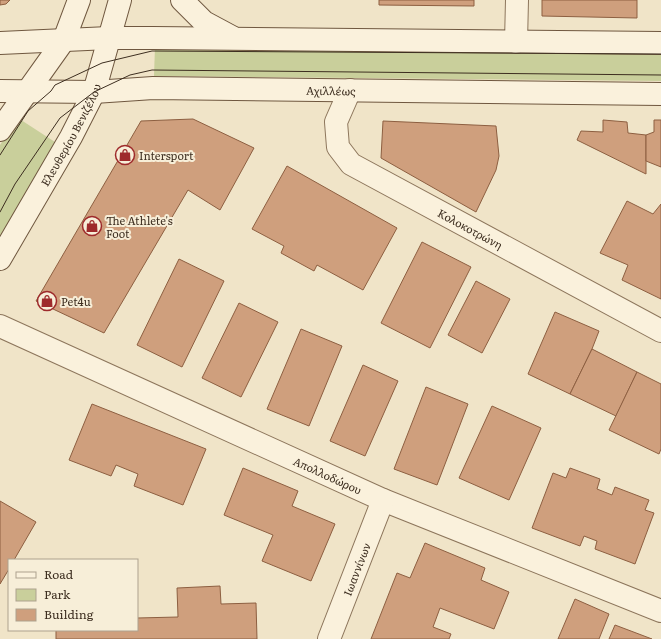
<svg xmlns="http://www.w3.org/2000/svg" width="661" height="639" viewBox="0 0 661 639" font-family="Literata,serif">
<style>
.green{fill:#c9cf9b}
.building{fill:#cf9f7d;stroke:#8d5f41}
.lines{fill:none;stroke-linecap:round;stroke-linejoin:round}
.street-casing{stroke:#8d765c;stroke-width:24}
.secondary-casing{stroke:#6f573f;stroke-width:24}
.street{stroke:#faf1dc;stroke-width:22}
.secondary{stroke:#faf1dc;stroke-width:22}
.tram{stroke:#3d2e20;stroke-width:1}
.labels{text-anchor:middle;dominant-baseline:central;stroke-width:4;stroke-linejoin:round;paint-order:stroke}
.street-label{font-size:11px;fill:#3d2e20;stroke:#f7eed8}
.poi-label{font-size:11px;fill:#3d2e20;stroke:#f7eed8;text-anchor:start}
</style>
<rect width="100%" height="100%" fill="#f0e4c8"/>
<g class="green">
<polygon points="155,46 661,50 661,81 154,76"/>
<polygon points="18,118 58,144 0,241 0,145"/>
</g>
<g class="building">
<polygon points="0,0 10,0 6,4 0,5"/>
<polygon points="379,0 474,0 474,6 379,5"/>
<polygon points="542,0 637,0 637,18 542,16"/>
<polygon points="193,119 254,148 220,210 188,190 104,333 36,301 141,121"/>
<polygon points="603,120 627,122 628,133 646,135 646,174 577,140 581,131 603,132"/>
<polygon points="654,120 661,120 661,167 646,161 646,135 654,132"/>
<polygon points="383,121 496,126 499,156 496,170 476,212 381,158"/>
<polygon points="287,166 397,228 363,290 317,265 314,271 281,253 284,246 252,229"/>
<polygon points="627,201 653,214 661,204 661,299 622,280 628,265 600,253"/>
<polygon points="422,242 471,267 430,348 381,323"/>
<polygon points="179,259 224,281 182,367 137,345"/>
<polygon points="476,281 510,299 482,353 448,335"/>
<polygon points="239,303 278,322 241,397 202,378"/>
<polygon points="555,312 599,331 592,349 570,394 528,374"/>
<polygon points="301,329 342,346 309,426 267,409"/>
<polygon points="592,349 637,372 616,416 570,394"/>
<polygon points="363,365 398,381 365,456 330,441"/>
<polygon points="637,372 661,384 661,449 659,454 609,430"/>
<polygon points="426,387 468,404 437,485 394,469"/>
<polygon points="92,404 206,449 183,505 134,486 138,474 116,465 111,476 69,460"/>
<polygon points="492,406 541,428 509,500 459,478"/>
<polygon points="243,468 298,491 292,506 335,524 311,581 262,561 273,535 224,515"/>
<polygon points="570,468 600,479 597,489 612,495 615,487 649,500 645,510 654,513 635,564 595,549 597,541 584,536 580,546 532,528 553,473 566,478"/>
<polygon points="0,501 36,522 14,560 9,560 9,569 0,584"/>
<polygon points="425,543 485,568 481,580 509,592 494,629 440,608 433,627 451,634 449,639 371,639 397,573 410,578"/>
<polygon points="220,586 221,604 256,603 257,639 56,639 56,630 137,630 137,618 178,617 177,588"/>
<polygon points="575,599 609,614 599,639 558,639"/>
<polygon points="615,625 652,639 609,639"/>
</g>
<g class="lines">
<g class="street-casing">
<g id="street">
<polyline points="516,42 517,0"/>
<path id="s1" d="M350,90L336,122L338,147L351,164L661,331"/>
<path id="s2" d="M0,326L383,500L661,611"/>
<path id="s3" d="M329,639L383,500"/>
</g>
</g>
<g class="secondary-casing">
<g id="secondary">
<polyline points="182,0 204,22 232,37"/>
<polyline points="0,43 109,38 153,38 661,43"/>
<path id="s4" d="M0,91L94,92L153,88L661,94"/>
<polyline points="0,130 64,40 79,0"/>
<path id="s5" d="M0,259L71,137L94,92L120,0"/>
</g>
</g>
<use href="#street" class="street"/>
<use href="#secondary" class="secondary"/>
<g class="tram">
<polyline points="0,155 28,111 51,91 55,85 102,63 152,51 661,54"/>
<polyline points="0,212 15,184 60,118 94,92 130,75 152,70 661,75"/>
</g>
</g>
<defs>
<g id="shop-ring" transform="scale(1)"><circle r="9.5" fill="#f7eed8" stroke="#9e2a2b" stroke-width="1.5"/><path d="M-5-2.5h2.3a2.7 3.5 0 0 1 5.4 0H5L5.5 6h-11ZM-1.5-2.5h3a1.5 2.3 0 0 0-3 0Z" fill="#9e2a2b"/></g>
</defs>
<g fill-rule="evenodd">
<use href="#shop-ring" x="125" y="155"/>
<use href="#shop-ring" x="92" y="226"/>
<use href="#shop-ring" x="47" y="301"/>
</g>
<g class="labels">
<g class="street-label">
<text stroke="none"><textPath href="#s4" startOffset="331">Αχιλλέως</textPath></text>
<text stroke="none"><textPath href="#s5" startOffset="143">Ελευθερίου Βενιζέλου</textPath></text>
<text stroke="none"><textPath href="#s1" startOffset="217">Κολοκοτρώνη</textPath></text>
<text stroke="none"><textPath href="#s2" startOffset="360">Απολλοδώρου</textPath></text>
<text stroke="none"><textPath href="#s3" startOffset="75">Ιωαννίνων</textPath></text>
</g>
<g class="poi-label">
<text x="139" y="155">Intersport</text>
<text x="106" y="220">The Athlete's<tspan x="106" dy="13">Foot</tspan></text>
<text x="61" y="301">Pet4u</text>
</g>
</g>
<rect x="8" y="559" width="130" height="72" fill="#f7eed8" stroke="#ada18e"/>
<rect x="16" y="572" width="20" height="6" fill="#faf1dc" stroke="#ada18e"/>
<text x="44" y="579" font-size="12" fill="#3d2e20">Road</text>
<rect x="16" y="589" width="20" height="12" fill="#c9cf9b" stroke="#ada18e"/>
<text x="44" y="599" font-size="12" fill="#3d2e20">Park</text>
<rect x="16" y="609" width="20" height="12" fill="#cf9f7d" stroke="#ada18e"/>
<text x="44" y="619" font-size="12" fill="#3d2e20">Building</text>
</svg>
